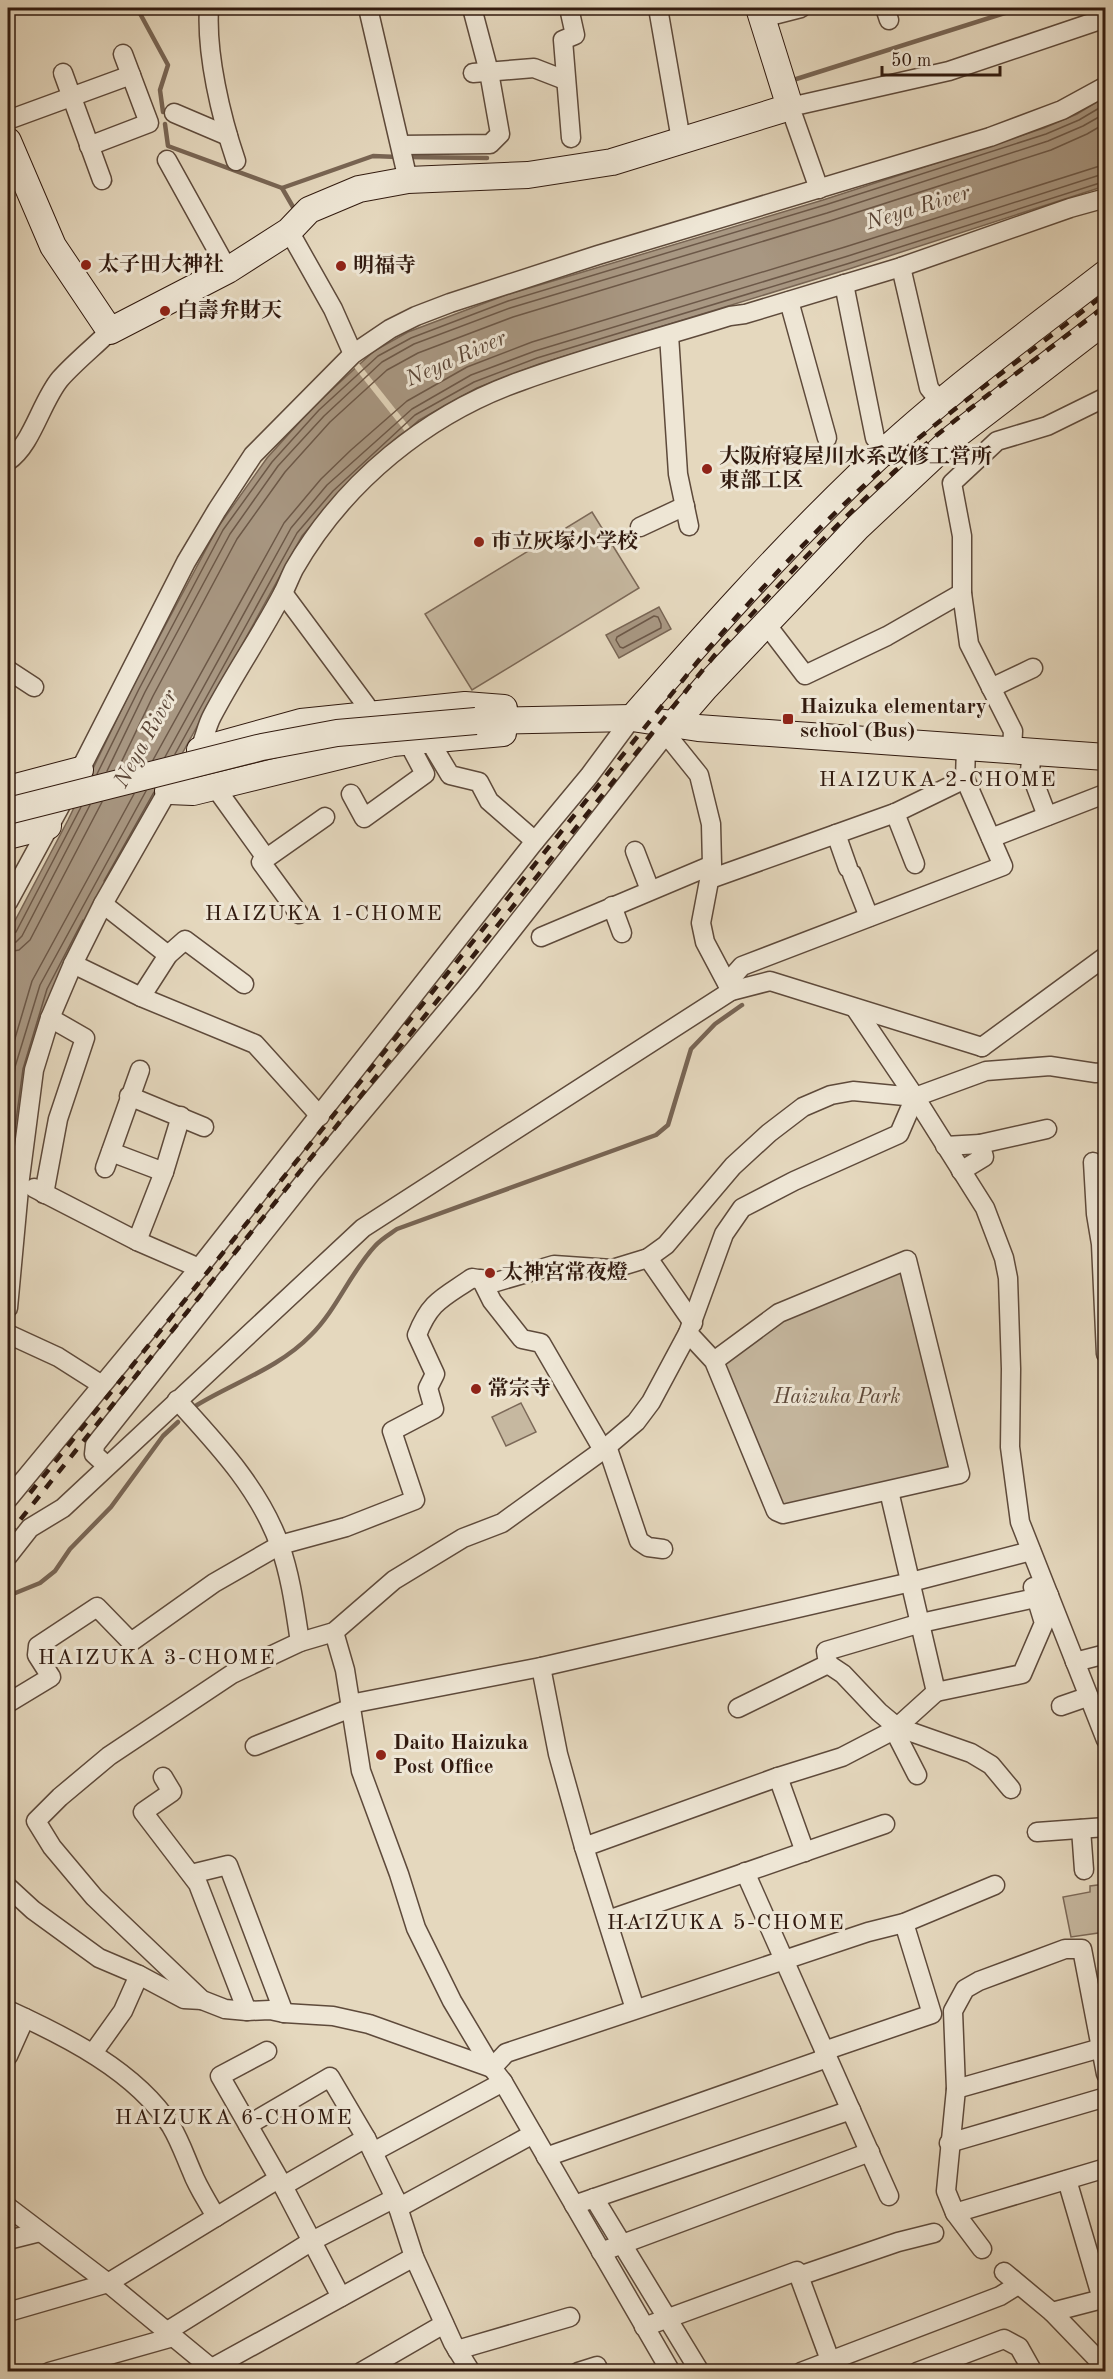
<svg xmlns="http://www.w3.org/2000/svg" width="1113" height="2379" viewBox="0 0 1113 2379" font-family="'Old Standard TT','Noto Serif JP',serif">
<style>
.green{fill:#c6b8a0;stroke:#7c6958;stroke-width:1.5}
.water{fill:#a89782;stroke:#786554;stroke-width:1.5}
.pier{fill:#e5d8be}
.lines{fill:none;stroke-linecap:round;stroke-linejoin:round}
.shore{stroke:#6c5848;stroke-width:1.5}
.stream{stroke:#786554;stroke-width:4.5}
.street-casing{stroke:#5e4a3b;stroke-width:21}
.secondary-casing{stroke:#311a0f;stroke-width:28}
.street{stroke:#eee6d5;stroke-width:18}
.secondary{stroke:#eee6d5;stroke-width:26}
.rail{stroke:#311a0f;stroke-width:4.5;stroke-dasharray:10 10;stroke-linecap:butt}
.secondary-bridge-casing{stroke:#311a0f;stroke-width:28;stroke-linecap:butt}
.secondary-bridge{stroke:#eee6d5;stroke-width:26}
.poi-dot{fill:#8f2418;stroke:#eee6d5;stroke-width:2}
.labels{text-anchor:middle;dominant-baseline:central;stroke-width:6;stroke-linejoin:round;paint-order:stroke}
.poi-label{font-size:21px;font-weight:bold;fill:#311a0f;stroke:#eee6d5;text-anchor:start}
.park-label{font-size:21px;font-style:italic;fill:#5e493a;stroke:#eee6d5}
.water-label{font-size:22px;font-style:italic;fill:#5b4637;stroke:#eee6d5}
.neighbourhood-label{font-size:22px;letter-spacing:1.5px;fill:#311a0f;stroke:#eee6d5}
</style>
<rect width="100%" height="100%" fill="#e5d8be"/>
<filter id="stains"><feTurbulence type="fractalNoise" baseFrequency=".00333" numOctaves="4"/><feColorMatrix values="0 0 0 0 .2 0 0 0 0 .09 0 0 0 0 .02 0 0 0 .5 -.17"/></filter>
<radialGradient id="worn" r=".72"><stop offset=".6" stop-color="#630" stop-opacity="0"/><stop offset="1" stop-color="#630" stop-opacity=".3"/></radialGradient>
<g class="green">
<polygon points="592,512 639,588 472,690 425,614"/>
<polygon points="905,1266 951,1468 779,1507 719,1363 781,1317"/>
<polygon points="521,1403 536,1432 506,1446 492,1417"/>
<polygon points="1105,1884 1105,1932 1071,1937 1063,1897 1090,1892 1090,1886"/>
</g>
<g class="water">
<polygon points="1105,97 1105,186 852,268 539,364 477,388 419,420 337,495 302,536 52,990 8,1225 8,934 68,820 133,686 218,527 267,458 314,406 374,351 408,332 506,295 823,200 1044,128 1077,114"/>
<polygon points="659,607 671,629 619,658 606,635"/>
</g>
<polygon class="pier" points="358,362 412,430 407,434 353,366"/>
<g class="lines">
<g class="shore">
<polygon points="654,616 658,617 661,624 661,628 623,648 620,647 616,640 617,637"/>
<polyline points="175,754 297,533 333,491 415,415 474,382 537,358 850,263 1106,181"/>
<polyline points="165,757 291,528 327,485 412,409 471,375 535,351 848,256 1106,173"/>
<polyline points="153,760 284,523 321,479 351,450 407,401 467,367 532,342 845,247 1106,164"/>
<polyline points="118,769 153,696 237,539 285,472 330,422 387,370 418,353 513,317 830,221 1051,150 1087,134 1106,123"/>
<polyline points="107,771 145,692 230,534 278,466 324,416 382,362 414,344 510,308 827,213 1048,141 1083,126 1106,113"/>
<polyline points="97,774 139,689 223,530 272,462 319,410 378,356 411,338 508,301 825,205 1046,134 1079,120 1106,104"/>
<polyline points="104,881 154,792"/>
<polyline points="8,935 16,932 81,807"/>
<polyline points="8,943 16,942 22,936 90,805"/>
<polyline points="8,952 19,950 30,940 102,802"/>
<polyline points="8,1062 32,981 134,794"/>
<polyline points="8,1125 15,1067 40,985 146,791"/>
<polyline points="8,1180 23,1069 47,989 83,920"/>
</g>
<g class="stream">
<polyline points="137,8 168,65 160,90 163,112"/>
<polyline points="790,81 1021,8"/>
<polyline points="165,124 168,146 282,188 373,156 398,157"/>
<polyline points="406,157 487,158"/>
<polyline points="282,188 293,207"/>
<path d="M197,1405C235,1382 279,1368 311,1335C337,1309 350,1273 375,1246C381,1239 390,1234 397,1229L656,1135L668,1125L691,1049L715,1024L742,1005"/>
<polyline points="8,1596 40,1583 55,1571 70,1549 111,1507 163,1436 178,1422"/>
</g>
<g class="street-casing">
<g id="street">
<path d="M209,8C206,54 221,117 236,161"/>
<polyline points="368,8 408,180"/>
<polyline points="569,8 575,35 563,40 571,138"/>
<polyline points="658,8 681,140"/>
<polyline points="885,8 889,20"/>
<polyline points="762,18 801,8"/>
<polyline points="63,73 102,180"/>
<polyline points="473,73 534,68 565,80"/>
<polyline points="174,113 228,136"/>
<polyline points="8,120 131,75"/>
<polyline points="401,145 490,144 500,134 489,72 472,8"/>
<polyline points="89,146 149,123 123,54"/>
<polyline points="167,160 228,270"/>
<polyline points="819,189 790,107 949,71 1106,18"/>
<polyline points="289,231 333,309 353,354"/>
<polyline points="901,267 929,388 941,403"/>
<polyline points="844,284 875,438 886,451"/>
<polyline points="789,301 827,438"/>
<polyline points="669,335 678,474 689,526"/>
<path d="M8,461C32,445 41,402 60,379C75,362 94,347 110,331"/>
<polyline points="640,527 685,506"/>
<polyline points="283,593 366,705 370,715"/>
<polyline points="766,624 805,675 887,636 962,593"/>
<polyline points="8,670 34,687"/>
<polyline points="991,688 1033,668"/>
<polyline points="666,734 699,775 711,824 712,865 701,923 705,942 731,991"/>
<polyline points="429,740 450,775 479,782 489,801 535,841"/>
<polyline points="1012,750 1013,731 969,644 962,593 962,536 952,483 997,441 1047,426 1106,397"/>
<polyline points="1032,751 1030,771 1047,816"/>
<path d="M195,757C204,745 205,729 212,716C234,674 261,635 283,593C287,585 290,577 294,569C344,482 427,414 521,381C589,356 660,338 730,316L745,314L901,267L1070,208L1106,198"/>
<polyline points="215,787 266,858"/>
<polyline points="351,794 364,818 425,774 408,742"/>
<polyline points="895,813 915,864"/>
<polyline points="836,834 848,868"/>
<polyline points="991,838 1102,795"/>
<polyline points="635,851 650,890"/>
<polyline points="852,874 869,917"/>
<polyline points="710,879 895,813 965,779"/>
<polyline points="8,902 80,770 186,562 217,510 253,455 353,354 390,329 416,316 450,303 598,255 990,137 1062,110 1106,86"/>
<polyline points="103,904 168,955"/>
<polyline points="612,906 622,933"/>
<polyline points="299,914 261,862 325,817"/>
<polyline points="541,937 712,865"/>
<polyline points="73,964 141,997 255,1044 320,1116"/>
<polyline points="727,983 742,966 1003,866 965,779 966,748"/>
<polyline points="141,997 168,955 185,940 244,984"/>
<polyline points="855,1008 915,1097 985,1208 1004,1258 1008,1278 1011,1369 1010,1447 1020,1522 1106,1740"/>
<polyline points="982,1047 1106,956"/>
<polyline points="129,1096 204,1127"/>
<polyline points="980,1144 1047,1129"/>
<polyline points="945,1146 980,1144 984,1157 961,1171"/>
<polyline points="111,1152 164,1172"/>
<polyline points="1093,1162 1096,1214 1101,1244 1106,1354"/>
<polyline points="105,1168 140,1070"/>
<polyline points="34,1188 137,1241 199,1268"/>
<polyline points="44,1194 58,1119 85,1038 50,1018"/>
<polyline points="137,1241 164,1172 181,1116"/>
<polyline points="648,1258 693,1323"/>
<polyline points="481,1279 492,1301 522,1339 541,1343 603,1450"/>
<polyline points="8,1308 20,1178 34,1070 50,1018 73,964 103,904 163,799 176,781"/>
<polyline points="688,1333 714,1361 776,1511 783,1514 960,1474 907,1260 779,1313 714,1361"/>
<polyline points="8,1334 58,1357 102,1385"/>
<path d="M177,1400C217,1444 260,1489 280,1546C291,1577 295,1610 300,1642"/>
<polyline points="607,1446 639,1541 648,1547 663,1549"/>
<polyline points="107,1466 94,1454 95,1445 312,1172 471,982 673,725"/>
<polyline points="8,1499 199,1268 535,841 589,776 632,718"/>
<polyline points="8,1556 30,1528 63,1508 363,1228 731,991 770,981 982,1047"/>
<polyline points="334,1632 345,1670 361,1771 399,1874 416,1928 452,2001 492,2068 503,2082 671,2372"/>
<polyline points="1075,1662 1106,1654"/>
<polyline points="828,1664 843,1674 879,1712 897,1727 971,1753 991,1765 1011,1789"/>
<polyline points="541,1667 558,1754 584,1847 635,2009"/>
<polyline points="936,1692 1022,1674 1044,1623 1033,1587"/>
<path d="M8,1703L51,1677L37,1655L38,1646L97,1607L131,1642L214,1583L280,1545L346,1527L415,1500L392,1431L434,1409L428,1388L435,1374L417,1335C430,1301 443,1298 472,1278L496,1282L554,1265L612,1269L648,1258L666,1245L733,1166L769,1133L803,1107L831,1095L853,1091L915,1097L986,1071L1050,1066L1096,1073L1106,1072"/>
<polyline points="350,1704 541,1667 911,1582 1031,1551"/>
<polyline points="1061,1706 1087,1697"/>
<polyline points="738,1708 828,1664 826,1651 921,1623 1049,1595"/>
<polyline points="894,1730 917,1775"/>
<polyline points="255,1746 351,1708"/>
<polyline points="163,1777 172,1792 143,1812 198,1884 247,2011"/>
<polyline points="778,1777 805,1852"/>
<polyline points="1081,1829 1084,1870"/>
<polyline points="1037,1832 1106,1827"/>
<polyline points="584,1847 778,1777 842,1757 894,1730 936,1692 889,1491"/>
<polyline points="745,1872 889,2196"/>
<polyline points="191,1874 228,1865 284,2013"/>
<polyline points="8,1887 33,1910 99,1958 139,1975 184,1999 202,2000"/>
<polyline points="608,1920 885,1824"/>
<path d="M8,2010C65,2036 136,2071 171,2126C180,2141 185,2156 192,2172C198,2188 208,2202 216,2217"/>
<polyline points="267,2051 220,2076 283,2186 341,2297"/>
<polyline points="824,2051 932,2014 904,1923"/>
<polyline points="93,2053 123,2011 139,1975"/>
<polyline points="8,2056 25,2018"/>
<polyline points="492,2068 369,2024 333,2016 284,2013 270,2010 247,2011 225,2009 202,2000 94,1897 52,1847 36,1821 60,1797 109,1756 232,1674 300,1642 334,1632 394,1580 463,1538 502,1523 603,1450 636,1422 651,1402 688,1333 724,1234 742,1208 794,1181 899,1134 915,1097"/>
<polyline points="492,2068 506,2053 868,1932 904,1923 995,1885"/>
<polyline points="956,2089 1101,2048"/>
<polyline points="248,2125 330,2077 366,2138"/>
<polyline points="949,2143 1106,2097"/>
<polyline points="373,2152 503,2082"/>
<polyline points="546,2157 827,2058"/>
<polyline points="1067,2180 1102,2299"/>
<polyline points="283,2186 366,2138 395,2198 414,2257 453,2343 471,2372"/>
<polyline points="594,2198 700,2372"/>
<polyline points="574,2205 851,2110"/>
<polyline points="8,2207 108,2283 216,2372"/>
<polyline points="398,2208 533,2134"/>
<polyline points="955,2213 1106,2168"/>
<polyline points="8,2240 40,2232"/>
<polyline points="982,2249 955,2213 946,2191 956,2089 953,2011 965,1989 979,1981 1065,1949 1082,1949 1106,2074"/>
<polyline points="601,2252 870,2152"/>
<polyline points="1004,2272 1052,2312 1106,2298"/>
<polyline points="799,2276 830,2360"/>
<polyline points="8,2312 108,2283 278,2179"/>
<polyline points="1052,2312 1103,2365 1106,2364"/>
<polyline points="644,2327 797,2271 799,2276 898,2242 934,2233"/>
<polyline points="166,2332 312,2241 395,2198"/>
<polyline points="457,2350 570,2317"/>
<polyline points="212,2368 414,2257"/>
<polyline points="49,2372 173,2337"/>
<polyline points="361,2372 444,2324"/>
<polyline points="578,2372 597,2366"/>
<polyline points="801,2372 1000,2296 1018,2285"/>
<polyline points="917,2372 1004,2339 1019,2347 1033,2372"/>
</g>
</g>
<g class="secondary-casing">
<g id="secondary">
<polyline points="8,141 53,246 110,331 228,270 289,231 309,210 359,189 408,180 528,175 612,162 790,107 759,8"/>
<path d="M632,718C705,635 779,552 859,475C935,401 1022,338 1106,273"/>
<polyline points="476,721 632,718 698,728 1106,757"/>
<polyline points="673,725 705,688 857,528 954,437 1106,320"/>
<polyline points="200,750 301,722 465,705 504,708"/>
<polyline points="8,789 80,770"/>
<polyline points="168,791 193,792 393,743 503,733"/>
<polyline points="8,836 48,826"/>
</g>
</g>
<use href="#street" class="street"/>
<use href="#secondary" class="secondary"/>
<g class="rail">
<path d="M30,1493L707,650C768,581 831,512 901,453C967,397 1038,347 1106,293"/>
<path d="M8,1535L714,656C775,588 837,522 905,462C969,406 1039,358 1106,305"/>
</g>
<g class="secondary-bridge-casing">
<polyline id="secondary-bridge" points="8,811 262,747 337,733 476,721"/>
</g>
<use href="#secondary-bridge" class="secondary-bridge"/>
</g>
<g class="poi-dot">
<circle cx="86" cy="265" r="6"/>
<circle cx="341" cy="266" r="6"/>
<circle cx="165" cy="311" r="6"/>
<circle cx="707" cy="469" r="6"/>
<circle cx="479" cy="542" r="6"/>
<rect x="782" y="713" width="12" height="12" rx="3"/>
<circle cx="490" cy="1273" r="6"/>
<circle cx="476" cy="1389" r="6"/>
<circle cx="381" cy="1755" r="6"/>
</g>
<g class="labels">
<g class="poi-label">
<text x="98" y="265">太子田大神社</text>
<text x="353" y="266">明福寺</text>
<text x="177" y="311">白壽弁財天</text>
<text x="719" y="457">大阪府寝屋川水系改修工営所<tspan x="719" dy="24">東部工区</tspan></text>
<text x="491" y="542">市立灰塚小学校</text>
<text x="800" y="707">Haizuka elementary<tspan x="800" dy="24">school (Bus)</tspan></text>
<text x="502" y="1273">太神宮常夜燈</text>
<text x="488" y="1389">常宗寺</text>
<text x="393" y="1743">Daito Haizuka<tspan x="393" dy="24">Post Office</tspan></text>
</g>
<g class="park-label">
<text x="837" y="1397">Haizuka Park</text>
</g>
<g class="water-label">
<text transform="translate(918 208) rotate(-17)">Neya River</text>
<text transform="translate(456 359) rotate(-24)">Neya River</text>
<text transform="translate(146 739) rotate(-61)">Neya River</text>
</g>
<g class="neighbourhood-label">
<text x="938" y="780">HAIZUKA 2-CHOME</text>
<text x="324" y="914">HAIZUKA 1-CHOME</text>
<text x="157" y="1658">HAIZUKA 3-CHOME</text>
<text x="726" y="1923">HAIZUKA 5-CHOME</text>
<text x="234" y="2118">HAIZUKA 6-CHOME</text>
</g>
</g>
<rect width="1113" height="2379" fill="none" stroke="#e5d8be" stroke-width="30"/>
<rect x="9" y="9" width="1095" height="2361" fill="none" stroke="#311a0f" stroke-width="3"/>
<rect x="15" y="15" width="1083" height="2349" fill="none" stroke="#311a0f" stroke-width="1.5"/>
<path d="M882 66v9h118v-9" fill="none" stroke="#311a0f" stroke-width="3"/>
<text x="891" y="66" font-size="18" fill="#311a0f" stroke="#eee6d5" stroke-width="4.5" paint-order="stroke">50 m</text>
<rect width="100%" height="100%" filter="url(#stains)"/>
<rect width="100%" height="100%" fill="url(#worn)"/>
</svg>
